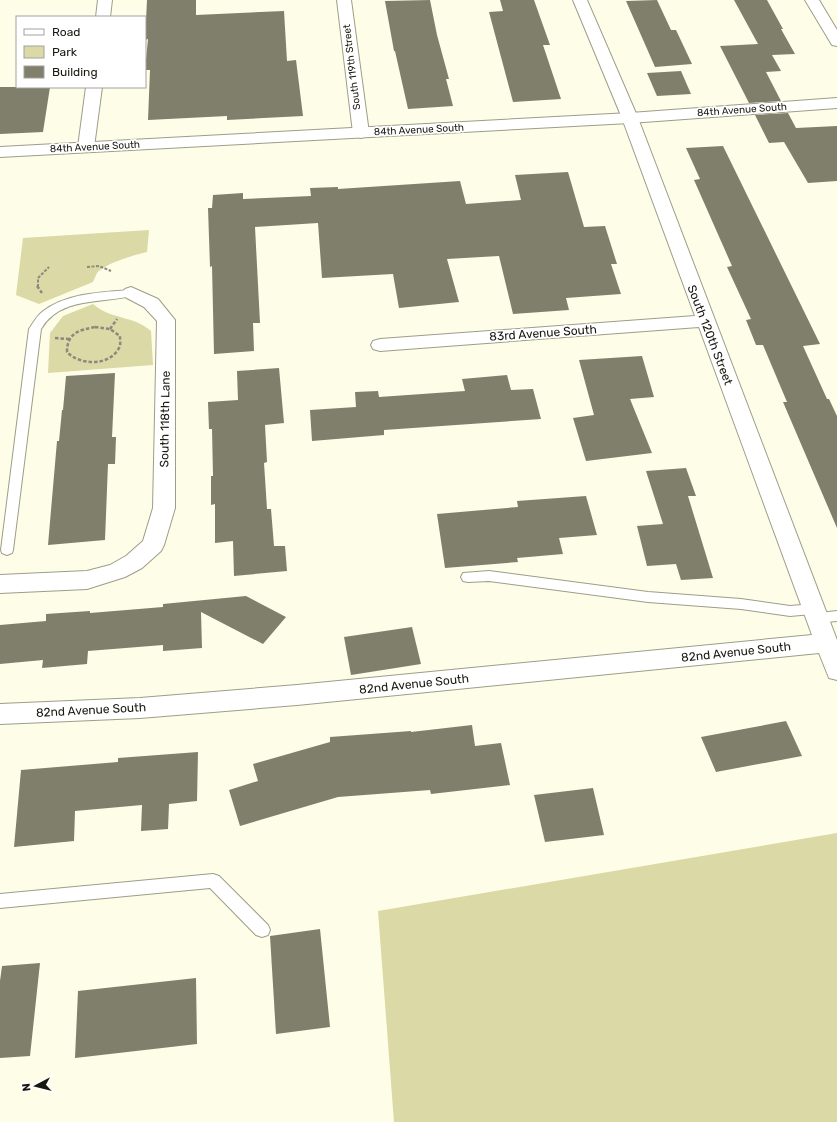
<svg xmlns="http://www.w3.org/2000/svg" width="837" height="1122" viewBox="0 0 837 1122" font-family="Rubik,sans-serif">
<style>
.green{fill:#dbd9a6}
.building{fill:#807f6c}
.lines{fill:none;stroke-linecap:round;stroke-linejoin:round}
.service-casing{stroke:#9e9d89;stroke-width:2}
.minor-casing{stroke:#9e9d89;stroke-width:2}
.tertiary-casing{stroke:#9e9d89;stroke-width:2}
.path-far1{stroke:#8b8a7c;stroke-width:2;stroke-dasharray:3 1.5;stroke-linecap:butt}
.path{stroke:#8b8a7c;stroke-width:2.5;stroke-dasharray:3.5 2;stroke-linecap:butt}
.service{fill:#fff;fill-rule:evenodd}
.minor{fill:#fff;fill-rule:evenodd}
.tertiary{fill:#fff;fill-rule:evenodd}
.labels{text-anchor:middle;dominant-baseline:central;stroke-width:3.5;stroke-linejoin:round;paint-order:stroke}
.far-street-label{font-size:10px;fill:#181710;stroke:#fff}
.street-label{font-size:12px;fill:#181710;stroke:#fff}
</style>
<rect width="100%" height="100%" fill="#fefde7"/>
<g class="green">
<path d="M149,230L147,252C134,255 106,263 97,273C96,275 94,280 93,282L39,304L16,295L23,238Z"/>
<path d="M93,304C109,319 135,316 151,331L153,365L48,373L50,333L63,316Z"/>
<polygon points="837,833 837,1122 394,1122 378,911"/>
</g>
<g class="building">
<polygon points="147,0 196,0 196,15 284,11 287,61 296,60 303,116 227,120 227,116 148,120 150,70 145,70 148,39 145,40"/>
<polygon points="430,0 437,35 449,79 446,79 453,106 408,109 395,51 394,51 385,1"/>
<polygon points="500,0 534,0 550,45 543,45 561,99 513,102 489,12 503,11"/>
<polygon points="657,0 671,30 676,30 692,64 655,67 626,1"/>
<polygon points="734,0 767,0 783,29 781,29 795,54 772,55 781,71 766,72 781,101 749,103 720,46 758,44"/>
<polygon points="681,71 691,94 657,96 647,73"/>
<polygon points="0,87 50,87 43,132 0,134"/>
<polygon points="788,113 796,128 837,126 837,181 808,183 784,142 769,143 755,115"/>
<polygon points="723,146 820,344 803,346 827,399 829,399 837,416 837,528 783,402 787,402 763,345 756,345 746,320 751,319 727,267 732,266 694,180 700,179 686,148"/>
<polygon points="568,172 584,227 605,226 617,264 611,264 621,294 566,298 569,310 513,314 499,256 447,259 459,302 399,308 393,274 322,278 318,223 255,227 260,323 253,323 254,351 214,354 212,266 210,267 208,208 212,208 213,195 243,193 243,199 311,196 310,188 338,187 338,189 460,181 466,204 521,200 515,175"/>
<polygon points="642,356 654,397 630,399 652,453 586,461 573,418 594,415 579,360"/>
<polygon points="279,368 284,423 265,425 267,462 264,463 267,509 271,509 274,546 285,546 287,571 234,576 233,541 215,543 215,504 211,505 211,476 213,476 212,429 209,429 208,402 238,400 237,371"/>
<polygon points="115,373 112,437 116,437 115,464 108,464 105,540 48,545 57,441 59,441 62,410 63,410 66,376"/>
<polygon points="507,375 511,390 533,389 541,419 384,430 384,435 312,441 310,410 356,407 355,392 378,391 379,397 465,391 462,379"/>
<polygon points="686,468 696,496 688,496 713,578 681,580 676,564 647,566 637,526 663,524 646,471"/>
<polygon points="586,496 597,535 559,538 563,554 517,558 518,562 445,568 437,514 518,507 517,501"/>
<polygon points="246,596 286,617 263,644 201,612 202,648 163,651 163,645 88,651 87,664 42,668 43,660 0,664 0,625 46,621 46,614 90,611 90,613 163,607 163,604"/>
<polygon points="412,627 421,664 351,675 344,637"/>
<polygon points="786,721 802,756 716,772 701,737"/>
<polygon points="472,725 475,746 501,743 510,785 431,794 430,790 338,797 240,826 229,790 258,781 253,764 330,742 330,737 411,731 411,732"/>
<polygon points="198,752 197,801 169,804 168,829 141,831 142,805 75,811 74,841 14,847 21,770 118,762 118,758"/>
<polygon points="593,788 604,835 545,842 534,795"/>
<polygon points="320,929 330,1027 276,1034 270,936"/>
<polygon points="40,963 30,1056 0,1058 0,981 2,966"/>
<polygon points="196,978 197,1044 75,1058 78,991"/>
</g>
<g class="lines">
<g class="service-casing">
<g id="service">
<path d="M131,290L136,293L135,295C103,304 60,296 41,329L13,550L12,553L7,555L2,553L1,550L29,329C33,323 37,316 42,312C66,293 102,292 131,290Z"/>
<polygon points="489,571 648,592 741,599 790,606 814,604 819,605 821,609 819,613 837,611 837,621 817,623 812,622 810,618 812,614 790,616 741,609 648,602 489,581 468,582 463,581 461,577 463,573"/>
<polygon points="213,874 219,876 268,925 270,930 268,935 262,937 256,935 210,888 0,908 0,894"/>
</g>
</g>
<g class="minor-casing">
<g id="minor">
<polygon points="98,0 112,0 110,17 96,17"/>
<polygon points="337,0 351,0 369,133 367,136 361,138 355,136 353,133"/>
<polygon points="573,0 587,0 638,118 837,640 837,680 829,678 819,653 297,705 140,718 0,724 0,704 140,698 297,685 812,635 699,327 380,351 373,349 371,345 373,341 380,339 695,316 622,118"/>
<polygon points="805,0 819,0 837,30 837,46 832,45"/>
<polygon points="86,87 102,87 94,147 92,150 86,152 80,150 78,147"/>
<polygon points="131,287 158,299 175,320 175,508 164,545 161,551 142,568 125,577 87,589 0,593 0,575 87,571 110,565 126,556 143,541 153,508 157,321 144,307 125,297 122,293 125,289"/>
</g>
</g>
<g class="tertiary-casing">
<polygon id="tertiary" points="837,98 837,108 630,123 0,157 0,147 630,113"/>
</g>
<g class="path-far1">
<polyline points="87,267 99,266 111,271"/>
<polyline points="38,287 38,278 49,267"/>
</g>
<g class="path">
<polyline points="37,286 42,293"/>
<path d="M95,327L110,329L120,336C120,340 121,345 119,348C109,367 79,365 67,352C67,333 79,330 95,327Z"/>
<polyline points="110,329 117,319"/>
<polyline points="55,338 69,339"/>
</g>
<use href="#service" class="service"/>
<use href="#minor" class="minor"/>
<use href="#tertiary" class="tertiary"/>
</g>
<g class="labels">
<g class="far-street-label">
<text transform="translate(352 67) rotate(-97)">South 119th Street</text>
<text transform="translate(742 110) rotate(-4)">84th Avenue South</text>
<text transform="translate(419 130) rotate(-3)">84th Avenue South</text>
<text transform="translate(95 147) rotate(-3)">84th Avenue South</text>
</g>
<g class="street-label">
<text transform="translate(543 333) rotate(-4)">83rd Avenue South</text>
<text transform="translate(710 335) rotate(69)">South 120th Street</text>
<text transform="translate(165 419) rotate(-89)">South 118th Lane</text>
<text transform="translate(736 652) rotate(-6)">82nd Avenue South</text>
<text transform="translate(414 684) rotate(-6)">82nd Avenue South</text>
<text transform="translate(91 710) rotate(-3)">82nd Avenue South</text>
</g>
</g>
<rect x="16" y="16" width="130" height="72" fill="#ffffff" stroke="#a3a29f"/>
<rect x="24" y="29" width="20" height="6" fill="#ffffff" stroke="#a3a29f"/>
<text x="52" y="36" font-size="12" fill="#181710">Road</text>
<rect x="24" y="46" width="20" height="12" fill="#dbd9a6" stroke="#a3a29f"/>
<text x="52" y="56" font-size="12" fill="#181710">Park</text>
<rect x="24" y="66" width="20" height="12" fill="#807f6c" stroke="#a3a29f"/>
<text x="52" y="76" font-size="12" fill="#181710">Building</text>
<g transform="translate(36 1086) rotate(263)" stroke="#ffffff" stroke-width="3" paint-order="stroke">
<path d="M0-3L7 15L0 10L-7 15Z" fill="#181710"/>
<text y="-6" font-size="11" font-weight="bold" text-anchor="middle" fill="#181710">N</text>
</g>
</svg>
